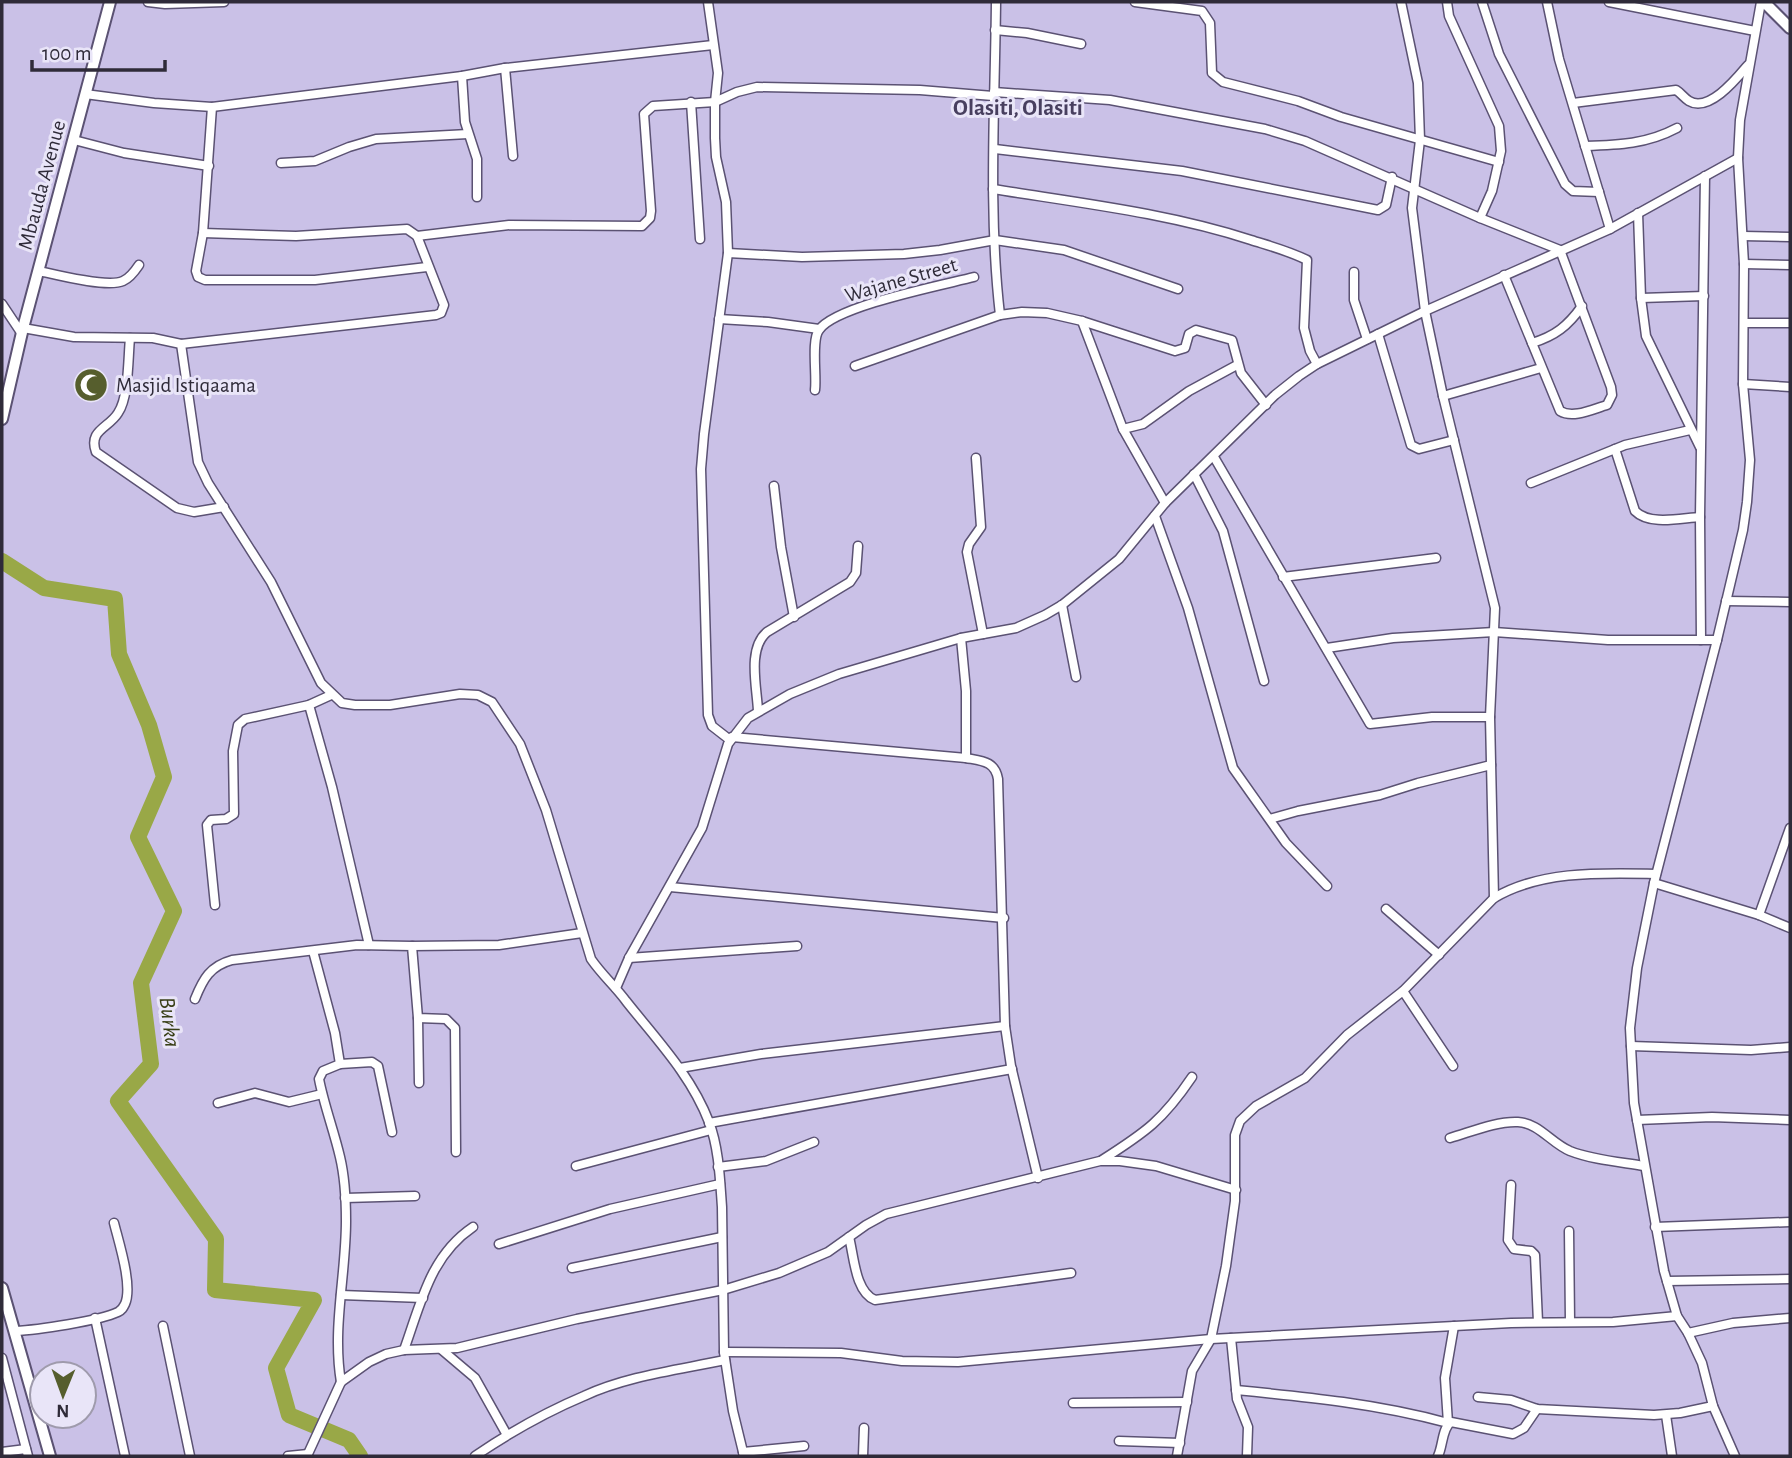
<svg xmlns="http://www.w3.org/2000/svg" width="1792" height="1458" viewBox="0 0 1792 1458" font-family="'Alegreya Sans',sans-serif">
<style>
.lines{fill:none;stroke-linecap:round;stroke-linejoin:round}
.river{stroke:#99a847;stroke-width:16}
.street-casing{stroke:#5b5273;stroke-width:11}
.secondary-casing{stroke:#5b5273;stroke-width:14}
.street{stroke:#fff;stroke-width:8}
.secondary{stroke:#fff;stroke-width:10}
.labels{text-anchor:middle;dominant-baseline:central;stroke-width:6;stroke-linejoin:round;paint-order:stroke}
.street-label{font-size:21px;fill:#2f2b39;stroke:#e9e5f8}
.poi-label{font-size:21px;fill:#2f2b39;stroke:#e9e5f8;text-anchor:start}
.neighbourhood-label{font-size:23px;font-weight:bold;fill:#483f5f;stroke:#e9e5f8}
.water-label{font-size:23px;font-style:italic;fill:#393f17;stroke:#e9e5f8}
</style>
<rect width="100%" height="100%" fill="#cac1e7"/>
<g class="lines">
<polyline class="river" points="2,561 44,588 115,599 119,654 149,725 164,777 138,837 174,911 141,983 151,1064 118,1101 216,1239 215,1290 314,1300 276,1368 289,1415 349,1440 360,1456"/>
<g class="street-casing">
<g id="street">
<polyline points="148,2 165,4 224,2"/>
<polyline points="708,2 718,73 715,102 715,138 716,157 726,202 728,253 704,434 701,469 708,715 712,726 730,740"/>
<path d="M996,2C995,106 988,211 1000,315"/>
<polyline points="1135,2 1202,11 1210,23 1212,73 1223,82 1298,101 1341,117 1499,162"/>
<polyline points="1401,2 1418,83 1420,140 1412,208 1425,311 1443,396 1495,608 1490,717 1494,898"/>
<polyline points="1447,2 1449,16 1499,126 1501,151 1492,191 1480,218"/>
<polyline points="1482,2 1499,54 1565,184 1573,191 1599,192"/>
<polyline points="1547,2 1559,59 1610,229"/>
<polyline points="1609,2 1755,31"/>
<polyline points="995,30 1027,33 1081,44"/>
<polyline points="505,68 513,156"/>
<polyline points="462,76 465,122 477,159 477,197"/>
<path d="M994,92L1110,100L1265,129L1305,141L1480,218L1560,250L1611,387L1612,395L1607,405C1593,409 1573,419 1560,411L1504,275"/>
<polyline points="85,94 154,103 212,107 462,76 505,68 713,45"/>
<polyline points="691,102 700,239"/>
<path d="M1573,103L1676,90C1681,93 1684,98 1689,101C1709,113 1737,78 1748,65"/>
<polyline points="212,107 203,233 196,271 198,277 205,280 315,280 427,267"/>
<polyline points="74,140 124,153 209,166"/>
<path d="M1585,146C1619,145 1647,144 1677,128"/>
<polyline points="995,149 1182,171 1378,210 1386,205 1392,177"/>
<polyline points="281,163 315,161 349,147 376,139 468,134"/>
<path d="M993,189C1080,203 1168,213 1251,240C1270,246 1289,251 1307,260L1304,328L1310,351L1317,364"/>
<polyline points="1638,213 1641,298 1646,336 1700,447"/>
<polyline points="417,236 509,225 642,226 650,218 651,211 644,114 653,106 715,102 737,92 757,87 920,90 993,96"/>
<polyline points="1743,236 1790,237"/>
<polyline points="728,253 802,257 904,254 940,250 995,240 1064,250 1178,289"/>
<polyline points="1744,264 1790,265"/>
<path d="M39,271C57,275 107,288 123,281C130,278 135,271 139,265"/>
<polyline points="1354,272 1354,300 1367,339"/>
<polyline points="1641,298 1704,296"/>
<polyline points="2,304 22,334"/>
<polyline points="719,319 768,322 819,329"/>
<polyline points="1082,321 1123,429 1165,503"/>
<polyline points="1745,323 1790,323"/>
<path d="M23,328L74,337L153,338L181,344L198,462L208,483L271,582L321,683L342,703L355,705H390L460,694L478,695L492,702L520,744L546,810L591,959C602,975 615,986 626,1001C656,1039 691,1075 709,1122C719,1148 720,1180 722,1207L724,1352L733,1411L744,1456"/>
<polyline points="1378,334 1411,445 1419,449 1454,440"/>
<path d="M130,338C128,358 129,397 118,413C109,428 88,430 96,452L177,508L194,512L224,507"/>
<path d="M1532,343C1555,336 1568,326 1582,306"/>
<polyline points="181,344 436,315 441,313 444,305 417,236 407,229 296,236 203,233"/>
<polyline points="855,366 1000,315 1022,312 1047,313 1082,321 1175,351 1185,348 1189,334 1196,330 1232,340 1241,373 1266,405"/>
<polyline points="1743,384 1790,387"/>
<path d="M815,390C817,376 811,340 819,330C835,306 943,285 974,277"/>
<polyline points="1443,396 1541,368"/>
<polyline points="1123,429 1143,424 1189,391 1237,365"/>
<path d="M1615,449L1635,511C1650,526 1681,518 1700,517"/>
<polyline points="1214,457 1370,724 1432,717 1490,717"/>
<polyline points="976,458 981,527 969,544 967,552 983,634"/>
<polyline points="1194,474 1223,531 1264,681"/>
<polyline points="1531,483 1625,445 1690,430"/>
<polyline points="774,486 781,547 794,617"/>
<polyline points="1155,516 1188,608 1233,768 1286,843 1327,886"/>
<polyline points="1283,577 1436,558"/>
<polyline points="1726,601 1790,602"/>
<polyline points="1062,605 1076,677"/>
<polyline points="961,638 966,691 966,758"/>
<polyline points="1701,640 1700,517 1705,176"/>
<polyline points="1327,648 1393,638 1494,632 1608,640 1717,640"/>
<polyline points="309,705 332,787 369,945"/>
<path d="M758,711C757,687 747,649 767,632L850,582L856,573L858,546"/>
<path d="M732,737L966,758C982,761 995,761 998,779L1005,1026L1011,1066L1038,1178"/>
<polyline points="1270,819 1298,811 1380,795 1418,783 1491,765"/>
<polyline points="1654,883 1759,915 1790,928"/>
<polyline points="670,887 1004,918"/>
<polyline points="215,905 207,825 211,820 226,819 234,814 233,751 238,725 245,719 309,705 331,695"/>
<polyline points="1386,909 1439,955"/>
<polyline points="1759,915 1790,828"/>
<polyline points="412,946 499,945 582,933"/>
<path d="M313,951L335,1033L340,1064L323,1071L319,1079C324,1105 334,1131 340,1157C345,1178 346,1200 346,1221C346,1275 332,1328 341,1382"/>
<polyline points="629,958 797,946"/>
<polyline points="616,988 629,958 702,828 728,744 748,718 790,694 839,674 961,638 1016,628 1045,615 1062,605 1119,559 1165,503 1275,395 1299,376 1317,364 1425,311 1610,229 1738,158"/>
<polyline points="1403,991 1453,1066"/>
<path d="M195,999C203,979 210,966 232,960L357,945L412,946L418,1018L446,1019L455,1028L456,1152"/>
<polyline points="418,1018 419,1083"/>
<polyline points="1631,1046 1751,1050 1790,1047"/>
<polyline points="340,1064 372,1062 378,1066 392,1132"/>
<polyline points="680,1068 761,1054 1005,1026"/>
<polyline points="218,1103 255,1093 289,1102 322,1094"/>
<polyline points="1637,1120 1712,1117 1790,1120"/>
<polyline points="709,1123 1012,1069"/>
<path d="M1450,1138C1471,1132 1496,1121 1518,1122C1539,1123 1551,1143 1570,1151C1593,1160 1620,1162 1644,1166"/>
<path d="M1102,1160C1146,1132 1163,1120 1192,1077"/>
<polyline points="576,1166 711,1130"/>
<polyline points="718,1167 766,1161 814,1142"/>
<polyline points="1511,1185 1508,1240 1514,1249 1531,1251 1535,1255 1538,1322"/>
<polyline points="345,1198 415,1196"/>
<polyline points="1655,1227 1790,1222"/>
<polyline points="1569,1231 1570,1321"/>
<path d="M849,1237C854,1256 855,1292 875,1300L1071,1273"/>
<polyline points="499,1244 610,1209 720,1184"/>
<polyline points="572,1268 722,1237"/>
<polyline points="1667,1281 1790,1279"/>
<polyline points="341,1295 423,1298"/>
<polyline points="95,1318 125,1456"/>
<polyline points="163,1326 190,1456"/>
<path d="M15,1331C37,1330 99,1321 118,1312C122,1310 123,1308 125,1304C133,1286 119,1243 114,1223"/>
<polyline points="1688,1333 1733,1323 1790,1318"/>
<polyline points="1231,1338 1237,1399 1248,1427 1247,1456"/>
<path d="M404,1350C421,1303 430,1256 473,1227"/>
<polyline points="442,1350 475,1378 507,1435"/>
<polyline points="724,1352 841,1353 902,1361 958,1362 1211,1339 1511,1323 1613,1322 1677,1316"/>
<polyline points="2,1358 28,1456"/>
<path d="M1236,1390C1308,1397 1379,1404 1448,1423L1445,1378L1454,1326"/>
<polyline points="1478,1397 1511,1400 1537,1409 1654,1415 1680,1413 1713,1406"/>
<polyline points="1073,1403 1187,1402"/>
<polyline points="1666,1415 1672,1456"/>
<polyline points="1119,1441 1180,1443"/>
<polyline points="2,1452 26,1449"/>
<polyline points="743,1452 804,1446"/>
<polyline points="288,1456 308,1454"/>
<polyline points="307,1456 341,1382 369,1362 386,1354 404,1350 457,1348 577,1319 723,1290 779,1273 828,1252 866,1225 886,1214 1100,1161 1120,1161 1156,1166 1236,1190"/>
<path d="M475,1456C509,1433 546,1412 584,1396C627,1376 678,1370 725,1360"/>
<polyline points="863,1456 864,1428"/>
<path d="M1177,1456L1192,1371L1211,1339L1226,1266L1235,1201V1135L1240,1121L1256,1106L1305,1078L1347,1035L1403,991L1494,898C1541,870 1603,873 1656,874"/>
<path d="M1438,1456C1443,1446 1442,1428 1451,1422L1513,1434L1524,1428L1537,1409"/>
<polyline points="1735,1456 1713,1406 1702,1363 1688,1333 1677,1316 1664,1271 1634,1103 1630,1028 1637,968 1654,883 1717,640 1743,530 1747,502 1750,460 1743,384 1744,264 1738,158 1740,120 1761,2"/>
</g>
</g>
<g class="secondary-casing">
<g id="secondary">
<polyline points="1764,2 1790,28"/>
<polyline points="2,419 23,328 110,2"/>
<polyline points="2,1288 50,1456"/>
</g>
</g>
<use href="#street" class="street"/>
<use href="#secondary" class="secondary"/>
</g>
<defs>
<g id="mosque-disc" transform="scale(1.75)"><circle r="9.5" fill="#565e2d" stroke="#e9e5f8"/><path d="M3.5-4.9A6 6 0 1 0 3.5 4.9A5 5 0 1 1 3.5-4.9Z" fill="#fff"/></g>
</defs>
<g fill-rule="evenodd">
<use href="#mosque-disc" x="91" y="385"/>
</g>
<g class="labels">
<g class="street-label">
<text transform="translate(42 185) rotate(-75)">Mbauda Avenue</text>
<text transform="translate(901 280) rotate(-16)">Wajane Street</text>
</g>
<g class="poi-label">
<text x="116" y="385">Masjid Istiqaama</text>
</g>
<g class="neighbourhood-label">
<text x="1018" y="108">Olasiti, Olasiti</text>
</g>
<g class="water-label">
<text transform="translate(169 1022) rotate(83)">Burka</text>
</g>
</g>
<rect width="1792" height="1458" fill="none" stroke="#2f2b39" stroke-width="7"/>
<g transform="translate(63 1395) rotate(181)"><circle r="33" fill="#e9e5f8" stroke="#9f9bac" stroke-width="2"/>
<path d="M0-5L12 26L0 18L-12 26Z" fill="#565e2d"/>
<text y="-10" font-size="19" font-weight="bold" text-anchor="middle" fill="#2f2b39">N</text>
</g>
<path d="M32 60v10h133v-10" fill="none" stroke="#2f2b39" stroke-width="3.5"/>
<text x="42" y="60" font-size="21" fill="#2f2b39" stroke="#e9e5f8" stroke-width="5" paint-order="stroke">100 m</text>
</svg>
